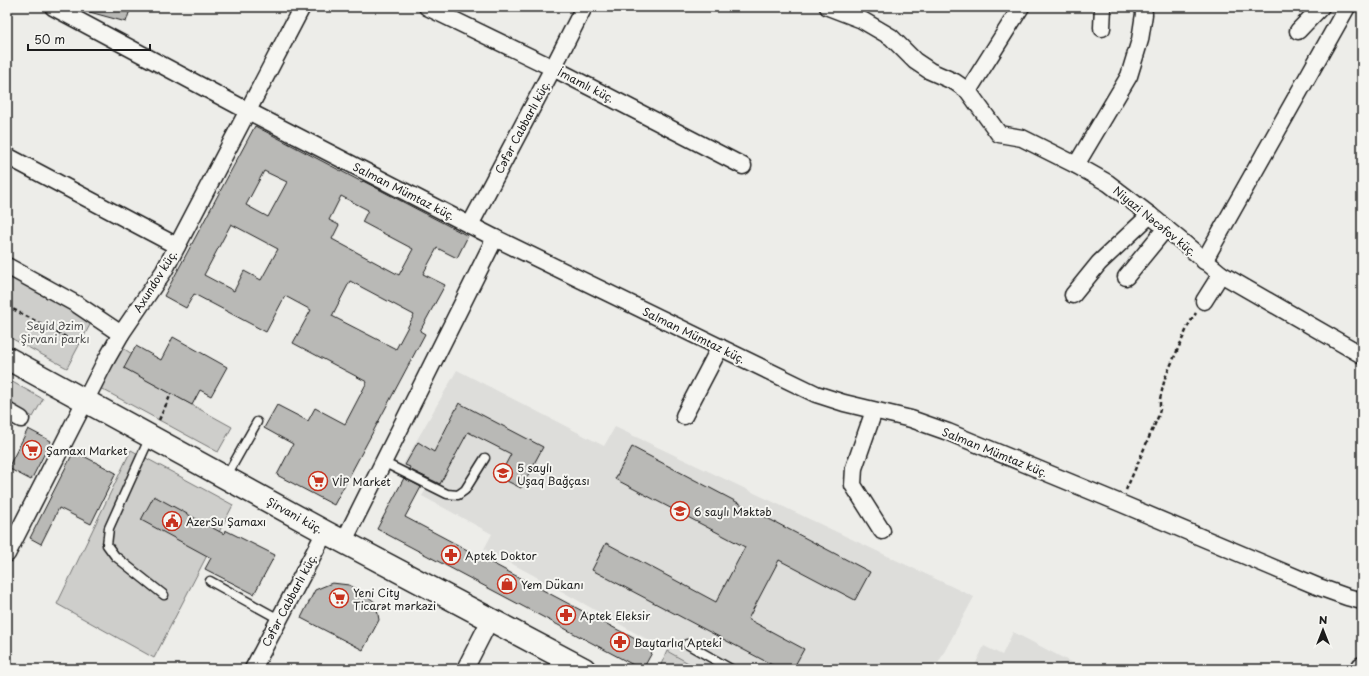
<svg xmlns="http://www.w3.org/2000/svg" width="1369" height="676" viewBox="0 0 1369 676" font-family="'Playpen Sans',sans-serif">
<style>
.built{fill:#ddddda}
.green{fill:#cececb;stroke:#757574}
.building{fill:#b9b9b6;stroke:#1c1c1c;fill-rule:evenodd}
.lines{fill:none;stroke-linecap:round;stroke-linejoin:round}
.service-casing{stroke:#1c1c1c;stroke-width:11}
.minor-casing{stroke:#1c1c1c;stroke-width:19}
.tertiary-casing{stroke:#1c1c1c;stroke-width:23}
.secondary-casing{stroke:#1c1c1c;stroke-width:25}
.path{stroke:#1c1c1c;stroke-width:2.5;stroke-dasharray:4 3;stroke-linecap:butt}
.service{stroke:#f6f6f2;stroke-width:8}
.minor{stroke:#f6f6f2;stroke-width:16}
.tertiary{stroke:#f6f6f2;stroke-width:20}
.secondary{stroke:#f6f6f2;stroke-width:22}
.labels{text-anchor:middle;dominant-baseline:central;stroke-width:4;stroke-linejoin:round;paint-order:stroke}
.street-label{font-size:11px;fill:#1c1c1c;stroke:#f6f6f2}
.park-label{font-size:11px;fill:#515151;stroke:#f6f6f2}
.poi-label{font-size:11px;fill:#1c1c1c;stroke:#f6f6f2;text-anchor:start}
</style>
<rect width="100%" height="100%" fill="#edede9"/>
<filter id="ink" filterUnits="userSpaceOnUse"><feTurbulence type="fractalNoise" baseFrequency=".025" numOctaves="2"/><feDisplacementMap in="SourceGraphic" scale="8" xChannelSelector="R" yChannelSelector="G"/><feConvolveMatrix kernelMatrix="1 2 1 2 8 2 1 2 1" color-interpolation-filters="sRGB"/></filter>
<g filter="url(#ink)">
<g class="built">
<polygon points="457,370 604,446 615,427 974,597 935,669 699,669 533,575 484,549 492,534 422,496 431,481 402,466"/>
<polygon points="1013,632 1084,669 973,669 984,646 1002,655"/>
</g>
<g class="green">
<polygon points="7,275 92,321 67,368 7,336"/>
<polygon points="123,348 132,354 125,368 232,427 218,452 100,388"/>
<polygon points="7,379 43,399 33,417 7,403"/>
<polygon points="131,450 233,505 154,658 57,604"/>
<polygon points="667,651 699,669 659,669"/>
</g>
<g class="building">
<polygon points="87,7 131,7 126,22 86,11"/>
<path d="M255,126L362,182L363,181L468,236L457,258L437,248L423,274L445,285L420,331L425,334L334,505L277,475L293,444L264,428L277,405L308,421L315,408L345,424L367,382L293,343L311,310L285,296L266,332L194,294L186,308L164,296ZM264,171L287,182L268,217L246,205ZM341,196L368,210L362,222L413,249L399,275L332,239L339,225L329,220ZM231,224L278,249L261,280L244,271L234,291L204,275ZM350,281L414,315L396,349L332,316Z"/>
<polygon points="173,337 227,367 211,396 200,390 192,405 124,368 136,346 161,360"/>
<polygon points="459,403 543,447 521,488 499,477 511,454 468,432 440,484 409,469 410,467 405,465 418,442 434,452"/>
<polygon points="28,429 51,441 31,480 8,468"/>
<polygon points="632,447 870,572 855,600 779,560 748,619 804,649 793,669 780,669 592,570 606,543 716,602 745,547 615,479"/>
<polygon points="74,451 116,473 91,524 59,508 41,544 30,538"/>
<polygon points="404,478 421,487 405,517 654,649 643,669 641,669 377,529"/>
<polygon points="154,496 224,534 225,530 275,555 254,594 205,569 211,558 141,520"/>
<polygon points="332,583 349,585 361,591 376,603 379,620 363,650 301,618 315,590"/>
</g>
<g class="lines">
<g class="service-casing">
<g id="service">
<polyline points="150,437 109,528 107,545 115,556 164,595"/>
<polyline points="383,462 447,494 458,495 465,490 485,458"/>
<polyline points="226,477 257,422"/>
<polyline points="210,581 279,619"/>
<polyline points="687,644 731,669"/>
</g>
</g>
<g class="minor-casing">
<g id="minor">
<polyline points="53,7 248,111 495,238 816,394 844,403 911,419 948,432 1120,503 1319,587 1347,597 1362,601"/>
<polyline points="427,7 553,68 743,166"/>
<polyline points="828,7 862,20 891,37 915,61 930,71 955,82 968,91 999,134 1022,138 1076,165 1108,183 1150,215 1221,274 1362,355"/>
<polyline points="1102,28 1103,7"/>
<polyline points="1298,31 1321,7"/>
<polyline points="968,91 1021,7"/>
<polyline points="7,156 177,246"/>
<polyline points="1076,165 1129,76 1140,40 1144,14 1143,7"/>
<polyline points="470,225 553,68 584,7"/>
<polyline points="1204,261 1347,7"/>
<polyline points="7,266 78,305 121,334"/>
<polyline points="1126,277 1166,228"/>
<polyline points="1073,295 1099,263 1150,215"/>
<polyline points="1204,301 1221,274"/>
<polyline points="7,411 21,419"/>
<polyline points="874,411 854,468 853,485 882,531"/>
<polyline points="684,416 720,347"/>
<polyline points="344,541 495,238"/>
<polyline points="7,554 105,362 121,334 164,271 302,7"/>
<polyline points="253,669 325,532"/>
<polyline points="465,669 490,620"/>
</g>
</g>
<g class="tertiary-casing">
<polyline id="tertiary" points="1361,669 1362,667"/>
</g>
<g class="secondary-casing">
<polyline id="secondary" points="7,358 325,532 584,669"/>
</g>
<g class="path">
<polyline points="7,306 79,344"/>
<polyline points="159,420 171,394"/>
<polyline points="1126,490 1158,417 1160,409 1160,399 1165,378 1189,324 1196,313"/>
</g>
<use href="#service" class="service"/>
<use href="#minor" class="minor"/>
<use href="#tertiary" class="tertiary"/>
<use href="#secondary" class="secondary"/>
</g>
</g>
<defs>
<g id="supermarket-ring" transform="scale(1)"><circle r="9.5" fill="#f6f6f2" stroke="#c8321e" stroke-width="1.5"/><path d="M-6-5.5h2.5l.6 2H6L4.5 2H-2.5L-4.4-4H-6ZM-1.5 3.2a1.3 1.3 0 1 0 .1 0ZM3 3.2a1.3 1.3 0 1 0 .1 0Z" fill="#c8321e"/></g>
<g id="school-ring" transform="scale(1)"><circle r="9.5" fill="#f6f6f2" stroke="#c8321e" stroke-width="1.5"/><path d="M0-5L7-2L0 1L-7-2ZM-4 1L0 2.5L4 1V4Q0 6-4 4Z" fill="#c8321e"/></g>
<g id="civic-ring" transform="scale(1)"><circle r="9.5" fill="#f6f6f2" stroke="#c8321e" stroke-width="1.5"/><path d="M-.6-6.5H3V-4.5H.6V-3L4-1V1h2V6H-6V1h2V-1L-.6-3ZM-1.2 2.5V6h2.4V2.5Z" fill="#c8321e"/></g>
<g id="pharmacy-ring" transform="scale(1)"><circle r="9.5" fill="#f6f6f2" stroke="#c8321e" stroke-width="1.5"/><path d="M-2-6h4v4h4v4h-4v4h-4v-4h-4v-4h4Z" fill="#c8321e"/></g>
<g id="shop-ring" transform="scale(1)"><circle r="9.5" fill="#f6f6f2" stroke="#c8321e" stroke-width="1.5"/><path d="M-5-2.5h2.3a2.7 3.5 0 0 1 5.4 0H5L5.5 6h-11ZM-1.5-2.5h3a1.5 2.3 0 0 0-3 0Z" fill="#c8321e"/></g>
</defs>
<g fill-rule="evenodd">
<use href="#supermarket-ring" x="32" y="450"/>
<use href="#school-ring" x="503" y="473"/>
<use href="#supermarket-ring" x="318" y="481"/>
<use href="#school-ring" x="680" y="511"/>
<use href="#civic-ring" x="172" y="521"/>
<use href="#pharmacy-ring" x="451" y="555"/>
<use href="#shop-ring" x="507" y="584"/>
<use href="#supermarket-ring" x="339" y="598"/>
<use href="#pharmacy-ring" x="566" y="615"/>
<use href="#pharmacy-ring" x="620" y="642"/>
</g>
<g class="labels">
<g class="street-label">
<text transform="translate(586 85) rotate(27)">İmamlı küç.</text>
<text transform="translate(522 127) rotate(-62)">Cəfər Cabbarlı küç.</text>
<text transform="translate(404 191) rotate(27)">Salman Mümtaz küç.</text>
<text transform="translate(1155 221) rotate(39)">Niyazi Nəcəfov küç.</text>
<text transform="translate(155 281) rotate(-58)">Axundov küç.</text>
<text transform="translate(694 335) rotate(26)">Salman Mümtaz küç.</text>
<text transform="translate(995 452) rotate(22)">Salman Mümtaz küç.</text>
<text transform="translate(295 515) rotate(29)">Şirvani küç.</text>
<text transform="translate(289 600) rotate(-62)">Cəfər Cabbarlı küç.</text>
</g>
<g class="park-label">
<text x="55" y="325">Seyid Əzim<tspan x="55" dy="13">Şirvani parkı</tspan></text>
</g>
<g class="poi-label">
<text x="46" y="450">Şamaxı Market</text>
<text x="517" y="467">5 saylı<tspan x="517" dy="13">Uşaq Bağçası</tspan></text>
<text x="332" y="481">VİP Market</text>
<text x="694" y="511">6 saylı Məktəb</text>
<text x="186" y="521">AzerSu Şamaxı</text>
<text x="465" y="555">Aptek Doktor</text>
<text x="521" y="584">Yem Dükanı</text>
<text x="353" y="592">Yeni City<tspan x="353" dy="13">Ticarət mərkəzi</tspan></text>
<text x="580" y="615">Aptek Eleksir</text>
<text x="634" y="642">Baytarlıq Apteki</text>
</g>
</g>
<rect width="1369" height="676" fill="none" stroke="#f6f6f2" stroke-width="24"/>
<rect x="12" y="12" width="1345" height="652" fill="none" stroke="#1c1c1c" stroke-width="1.5" filter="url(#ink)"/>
<g transform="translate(1323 630)" stroke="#f6f6f2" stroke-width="3" paint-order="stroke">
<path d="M0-3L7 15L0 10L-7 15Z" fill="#1c1c1c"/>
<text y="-6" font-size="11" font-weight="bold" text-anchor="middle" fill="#1c1c1c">N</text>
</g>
<path d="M28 44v6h122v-6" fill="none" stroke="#1c1c1c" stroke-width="2"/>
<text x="34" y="44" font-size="12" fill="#1c1c1c" stroke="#f6f6f2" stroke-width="3" paint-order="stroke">50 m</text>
</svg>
